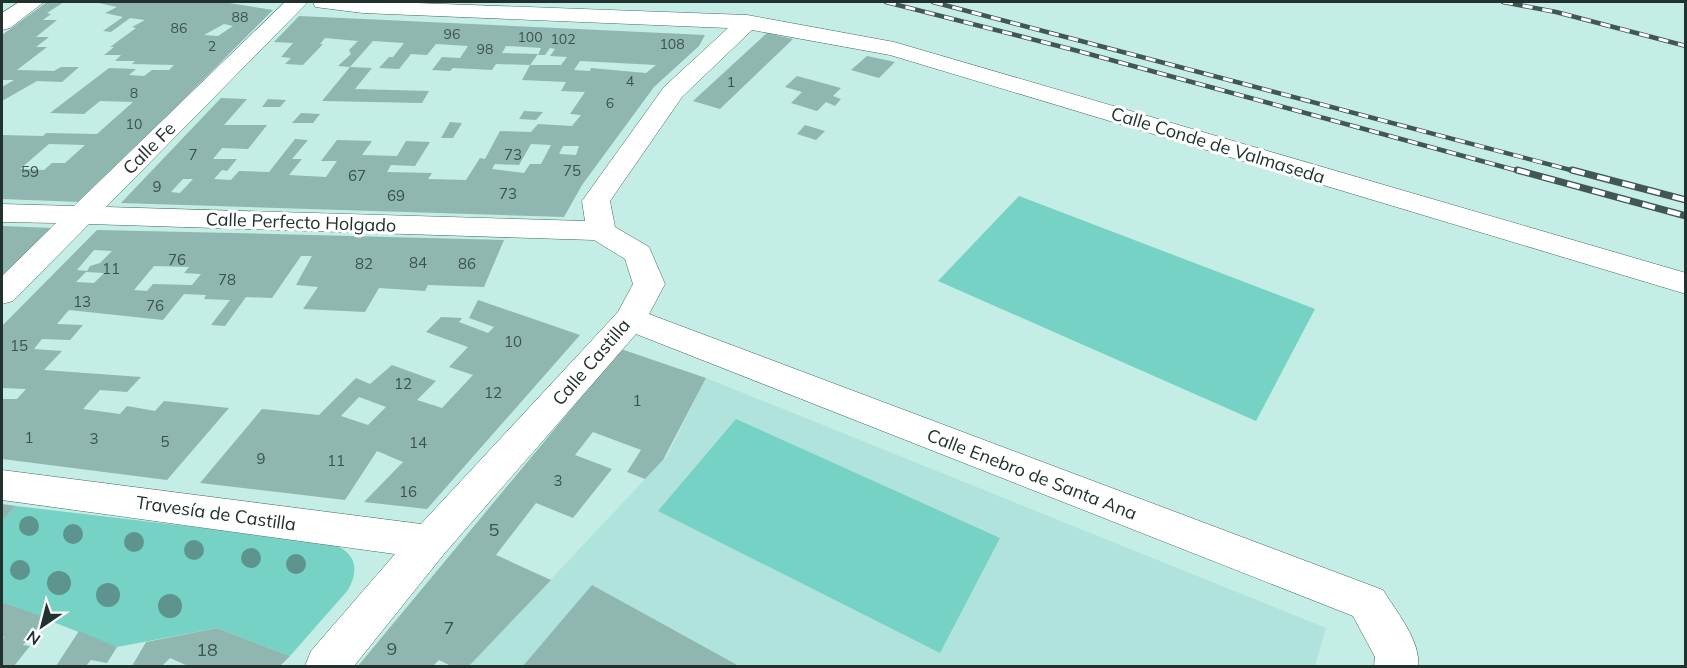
<svg xmlns="http://www.w3.org/2000/svg" width="1687" height="668" viewBox="0 0 1687 668" font-family="Mulish,sans-serif">
<style>
.built{fill:#b0e3db}
.green{fill:#75d2c5}
.building{fill:#8fb7b0;fill-rule:evenodd}
.lines{fill:none;stroke-linecap:round;stroke-linejoin:round}
.minor-casing{stroke:#436963;stroke-width:1}
.minor{fill:#fff;fill-rule:evenodd}
.rail-far1-casing{stroke:#415753;stroke-width:4.5}
.rail-casing{stroke:#415753;stroke-width:7}
.rail-far1{stroke:#fff;stroke-width:3;stroke-dasharray:10;stroke-linecap:butt}
.rail{stroke:#fff;stroke-width:4.5;stroke-dasharray:13;stroke-linecap:butt}
.tree{fill:#5d948d}
.labels{text-anchor:middle;dominant-baseline:central;stroke-width:6;stroke-linejoin:round;paint-order:stroke}
.far-number-label{font-size:14px;fill:#3c524e}
.number-label{font-size:15px;fill:#3c524e}
.street-label{font-size:18px;fill:#20312e;stroke:#fff}
.near-number-label{font-size:18px;fill:#3c524e}
</style>
<rect width="100%" height="100%" fill="#c3ede5"/>
<polygon class="built" points="706,378 1326,628 1315,666 469,666 667,456"/>
<g class="green">
<polygon points="1019,196 1315,309 1256,421 938,281"/>
<polygon points="736,419 1000,538 940,653 658,511"/>
<path d="M16,506L330,543C354,551 361,567 348,590L290,656L217,628L117,647L2,602V521Z"/>
</g>
<g class="building">
<polygon points="47,2 64,2 47,13 51,14 43,20 57,20 36,37 49,37 36,47 47,47 17,70 54,71 61,67 79,67 62,82 37,81 2,101 2,87 14,80 2,80 2,35"/>
<path d="M94,2H223L273,10L81,202L2,199V135L43,136L46,133L97,134L133,102L100,101L84,114L50,113L109,68L136,69L129,75L144,76L152,70H169L174,65L132,64L135,61H115L121,55H104L114,47H110L136,28L132,27L145,20L130,18L111,32L103,31L123,17L105,13L117,7ZM224,24L233,26L218,36L204,35ZM49,144L85,145L65,163H52L44,170L20,169Z"/>
<path d="M299,16L599,30L705,35L699,46L654,87L582,185L564,217L121,203L221,98L247,99L224,125H267L248,149L222,148L213,159H237L227,171L222,170L214,179L231,180L239,171L269,172L295,139L308,140L292,159H302L289,175L326,177L337,161H321L337,140L372,141L362,155L397,156L406,141L430,142L415,166L391,165L387,172L432,173L428,179L466,180L480,158L485,159L500,131L531,132L538,124L572,126L581,115L570,114L585,92L561,91L566,82L522,80L530,65H561L567,57L550,56L555,49L550,48L545,55H538L541,48L506,46L502,53L538,54L530,65L496,64L492,70L453,68L450,71L432,70L442,57L460,58L468,46L436,44L427,55L411,54L399,69L379,68L389,57H393L404,43L373,41L350,67L338,66L351,54L349,50L358,41L325,38L320,44H323L303,65L285,64L291,58L281,57L293,43L274,42ZM580,61L656,65L646,73L591,68L590,71L574,70ZM531,144L551,145L541,164H530L524,173L492,169L495,164L519,165ZM563,146H579L576,155L559,154ZM183,179H193L180,193L171,192Z"/>
<polygon points="767,33 793,39 720,109 693,101"/>
<polygon points="867,56 895,62 879,78 851,70"/>
<polygon points="350,67 372,68 355,89 429,91 422,103 322,101"/>
<polygon points="797,76 841,88 833,96 841,99 835,106 826,102 817,111 791,103 802,92 785,87"/>
<polygon points="268,99 286,100 280,107 262,107"/>
<polygon points="524,111 543,112 536,120 519,119"/>
<polygon points="301,113 320,114 313,123 292,123"/>
<polygon points="450,122 462,123 453,138 441,138"/>
<polygon points="805,125 825,131 816,140 797,134"/>
<polygon points="2,226 53,228 2,276"/>
<path d="M97,230L233,233L504,240L484,287L428,285L425,291L379,288L365,312L303,309L318,287L296,285L312,256H301L272,298L246,297L225,326L211,325L230,300L204,299L206,295L184,294L163,320L69,310L57,324L83,325L70,340L42,339L34,349L62,351L44,370L141,377L127,392L100,390L83,409L120,414L127,406L155,411L164,401L229,408L167,480L2,459V399H17L26,389L2,388V326ZM94,250L112,251L100,263L90,266L87,271L77,270ZM154,266L189,267L184,273L201,274L192,285L153,284L147,291L134,290ZM86,272L104,273L94,283L76,282Z"/>
<path d="M478,300L580,335L427,509L364,502L403,462L377,451L345,500L200,483L262,409L319,415L356,378L370,384L392,365L436,381L417,400L442,408L473,375L449,367L468,347L426,332L441,317L462,318L459,322L488,333L494,327L469,318ZM359,397L386,407L368,425L341,416Z"/>
<polygon points="621,349 706,378 663,460 645,479 627,472 641,450 593,432 575,455 612,469 573,518 536,503 496,555 551,580 469,666 451,666 439,660 433,666 358,666"/>
<polygon points="2,504 16,506 2,521"/>
<polygon points="592,585 739,666 523,666"/>
<polygon points="2,602 46,618 23,645 30,646 14,666 2,666 2,640 4,637 2,636"/>
<polygon points="217,628 290,656 280,666 188,666 170,658 162,666 132,666 146,642"/>
<polygon points="79,631 117,647 107,663 91,660 86,666 56,666"/>
</g>
<g class="lines">
<g class="minor-casing">
<g id="minor">
<polygon points="19,2 44,2 10,28 2,30 2,13"/>
<path d="M285,2H308L106,207L585,221L582,201L664,87L728,28L363,13L315,7L313,2H389L747,15L894,42L1686,273V294L890,55L752,30L682,97L610,201L615,227L649,247L665,284L649,314L1383,590C1396,611 1421,641 1418,666H1374L1375,657L1353,616L636,334L444,554L354,666H305L311,651L395,554L2,500V470L421,524L618,312L633,284L625,259L594,240L89,224L13,301L2,304V276L56,223L2,222V204L74,206Z"/>
</g>
</g>
<use href="#minor" class="minor"/>
<g class="rail-far1-casing">
<g id="rail-far1">
<polyline points="886,2 1078,51 1522,172"/>
<polyline points="933,2 1578,172"/>
<polyline points="1503,2 1556,12 1686,46"/>
</g>
</g>
<g class="rail-casing">
<g id="rail">
<polyline points="1517,170 1686,216"/>
<polyline points="1572,170 1686,200"/>
</g>
</g>
<use href="#rail-far1" class="rail-far1"/>
<use href="#rail" class="rail"/>
</g>
<g class="tree">
<circle cx="29" cy="526" r="10"/>
<circle cx="73" cy="534" r="10"/>
<circle cx="134" cy="542" r="10"/>
<circle cx="194" cy="550" r="10"/>
<circle cx="251" cy="558" r="10"/>
<circle cx="296" cy="564" r="10"/>
<circle cx="20" cy="570" r="10"/>
<circle cx="59" cy="583" r="12"/>
<circle cx="108" cy="595" r="12"/>
<circle cx="170" cy="606" r="12"/>
</g>
<g class="labels">
<g class="far-number-label">
<text x="240" y="17">88</text>
<text x="179" y="28">86</text>
<text x="452" y="34">96</text>
<text x="530" y="37">100</text>
<text x="563" y="39">102</text>
<text x="672" y="44">108</text>
<text x="212" y="46">2</text>
<text x="485" y="49">98</text>
<text x="630" y="81">4</text>
<text x="731" y="82">1</text>
<text x="134" y="93">8</text>
<text x="610" y="103">6</text>
<text x="134" y="124">10</text>
</g>
<g class="number-label">
<text x="193" y="154">7</text>
<text x="513" y="154">73</text>
<text x="572" y="170">75</text>
<text x="30" y="171">59</text>
<text x="357" y="175">67</text>
<text x="157" y="186">9</text>
<text x="508" y="193">73</text>
<text x="396" y="195">69</text>
<text x="177" y="259">76</text>
<text x="418" y="262">84</text>
<text x="364" y="263">82</text>
<text x="467" y="263">86</text>
<text x="111" y="268">11</text>
<text x="227" y="279">78</text>
<text x="82" y="301">13</text>
<text x="155" y="305">76</text>
<text x="513" y="341">10</text>
<text x="19" y="345">15</text>
<text x="403" y="383">12</text>
<text x="493" y="392">12</text>
<text x="637" y="400">1</text>
<text x="29" y="437">1</text>
<text x="94" y="438">3</text>
<text x="165" y="441">5</text>
<text x="418" y="442">14</text>
<text x="261" y="458">9</text>
<text x="336" y="460">11</text>
<text x="558" y="480">3</text>
<text x="408" y="491">16</text>
</g>
<g class="street-label">
<text transform="translate(1218 145) rotate(17)">Calle Conde de Valmaseda</text>
<text transform="translate(149 148) rotate(-45)">Calle Fe</text>
<text transform="translate(301 222) rotate(2)">Calle Perfecto Holgado</text>
<text transform="translate(591 362) rotate(-49)">Calle Castilla</text>
<text transform="translate(1032 474) rotate(21)">Calle Enebro de Santa Ana</text>
<text transform="translate(216 513) rotate(8)">Travesía de Castilla</text>
</g>
<g class="near-number-label">
<text x="494" y="529">5</text>
<text x="449" y="627">7</text>
<text x="392" y="648">9</text>
<text x="207" y="649">18</text>
</g>
</g>
<rect width="1687" height="668" fill="none" stroke="#20312e" stroke-width="6"/>
<g transform="translate(42 626) rotate(215)" stroke="#ffffff" stroke-width="4.5" paint-order="stroke">
<path d="M0-4.5L10 22L0 15L-10 22Z" fill="#20312e"/>
<text y="-9" font-size="16" font-weight="bold" text-anchor="middle" fill="#20312e">N</text>
</g>
</svg>
